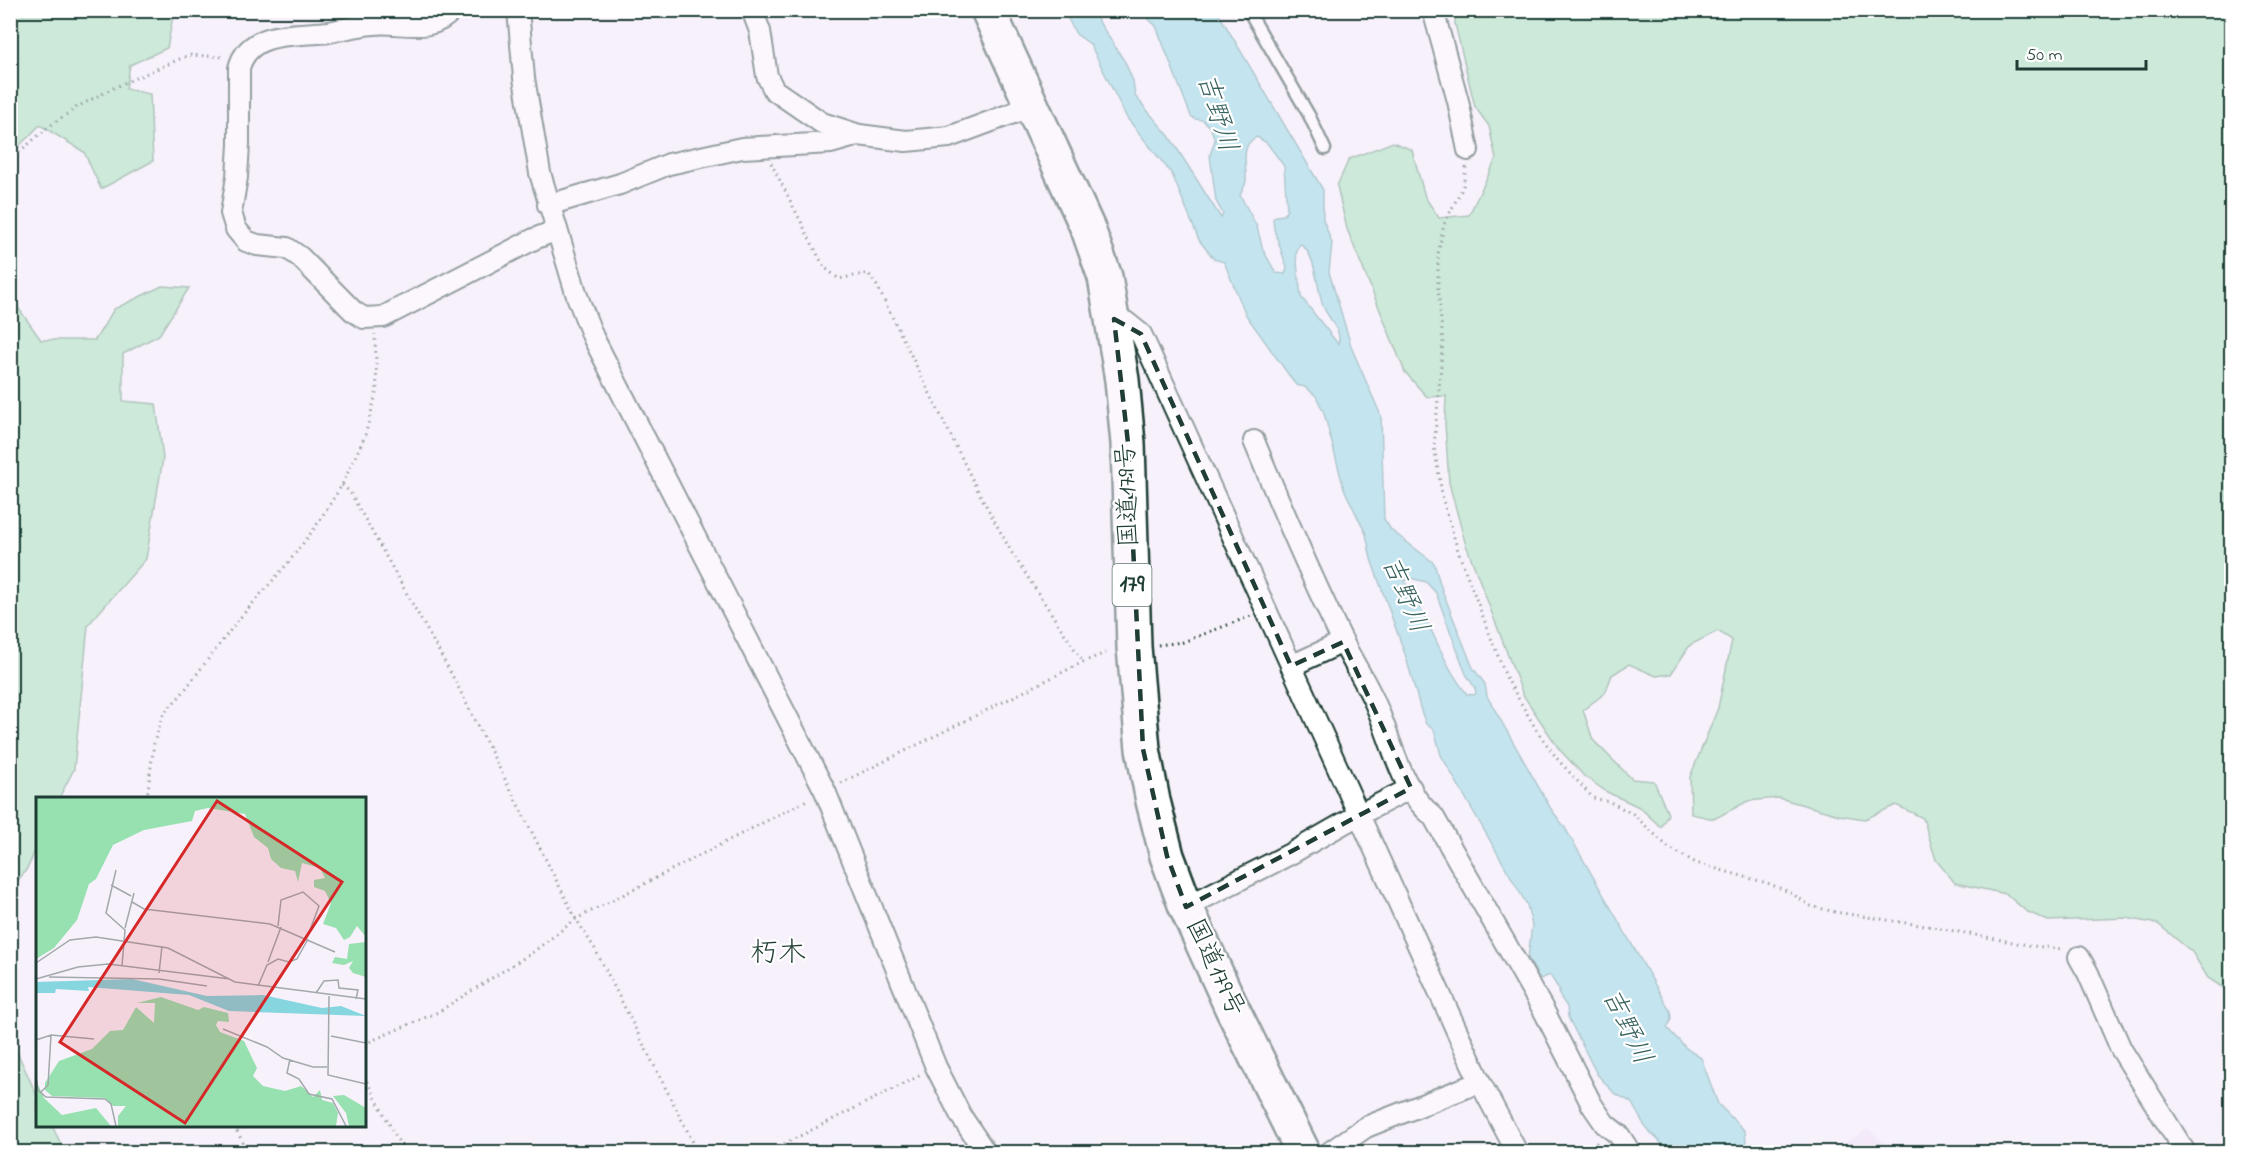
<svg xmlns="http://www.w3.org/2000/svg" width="2242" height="1163" viewBox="0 0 2242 1163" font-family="'Indie Flower','Klee One',sans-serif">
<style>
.built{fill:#ede1f6}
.green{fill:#97e0af;stroke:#5b8e72;stroke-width:1.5}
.water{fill:#86d6df;stroke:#5d999b;stroke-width:1.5;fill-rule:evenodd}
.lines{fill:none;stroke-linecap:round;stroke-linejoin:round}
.service-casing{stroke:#1f3d34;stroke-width:15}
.minor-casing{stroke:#1f3d34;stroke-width:24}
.trunk-casing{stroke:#1f3d34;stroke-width:38}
.path{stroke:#1f3d34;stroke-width:3;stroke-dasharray:1.5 4.5;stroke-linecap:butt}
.service{stroke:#fff;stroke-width:10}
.minor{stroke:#fff;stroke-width:20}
.trunk{stroke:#fff;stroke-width:33}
.marked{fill:none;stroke:#1f3d34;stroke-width:4.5;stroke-dasharray:12 8;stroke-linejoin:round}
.labels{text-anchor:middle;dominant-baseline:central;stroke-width:4.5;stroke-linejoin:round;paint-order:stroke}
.shield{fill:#fff;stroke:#627771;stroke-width:1.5}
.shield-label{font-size:24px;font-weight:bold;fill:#1f3d34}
.street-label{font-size:26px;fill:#1f3d34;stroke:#fff}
.water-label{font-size:27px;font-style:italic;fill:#39635f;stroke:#fff}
.quarter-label{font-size:28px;fill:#1f3d34;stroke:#fff}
.inset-road{fill:none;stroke:#a1a9ab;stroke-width:1.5}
.view{fill:#d62828;fill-opacity:0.15;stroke:#d62828;stroke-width:3}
.inset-edge{fill:none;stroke:#1f3d34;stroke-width:3}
</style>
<rect width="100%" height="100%" fill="#f7f1fb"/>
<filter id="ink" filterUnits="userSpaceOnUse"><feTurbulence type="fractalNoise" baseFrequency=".0167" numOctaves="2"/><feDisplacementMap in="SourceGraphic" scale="12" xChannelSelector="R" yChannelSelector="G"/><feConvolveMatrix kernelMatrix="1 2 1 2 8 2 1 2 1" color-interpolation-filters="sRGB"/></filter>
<g filter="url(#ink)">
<polygon class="built" points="1868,1129 1895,1152 1832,1152"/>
<g class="green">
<polygon points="11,10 174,11 167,48 130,65 126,89 150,94 153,161 101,189 84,152 40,125 11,154"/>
<polygon points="1456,11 2231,11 2231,993 2208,978 2192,952 2158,924 2126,918 2048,921 2026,911 2006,894 1955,883 1936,860 1923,818 1896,805 1865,819 1839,815 1779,798 1748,801 1714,819 1691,814 1690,777 1718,708 1732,640 1718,631 1690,645 1671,674 1656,676 1629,664 1612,675 1605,693 1583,710 1593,740 1632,779 1654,781 1668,814 1661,827 1639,807 1607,792 1584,776 1559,749 1523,695 1465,542 1449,483 1445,423 1446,396 1427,397 1405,372 1347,229 1337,186 1349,159 1393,142 1412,150 1425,197 1439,218 1469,215 1496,159 1489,126 1475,107 1455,24"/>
<path d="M11,266L17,306L41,340H95L114,309L162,286L189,288L159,335L123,354V401L156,404L163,458L146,559L88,625L74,769L59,798H38C38,832 40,864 11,886Z"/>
<polygon points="10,1036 37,1096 38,1126 52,1126 65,1152 11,1152"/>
</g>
<path class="water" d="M1064,11H1092L1125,62L1133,81L1135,96L1169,136L1221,218L1223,214L1216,201L1210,155L1215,140L1211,129L1203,120L1195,119L1191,116L1156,26L1140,11H1217L1323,190V219L1332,243L1329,272L1352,349L1381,416L1384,519L1391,530L1434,563L1442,590L1473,668L1485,684L1487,696L1551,809L1565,828L1670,1011L1671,1019L1667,1028L1687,1049L1701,1058L1718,1104L1745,1131L1747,1152H1666L1662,1144L1646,1128L1631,1102L1614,1093L1597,1074L1568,1017L1567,1007L1558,993L1560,991L1550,975L1540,979L1528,958L1532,925L1527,905L1441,755L1434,730L1426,724L1421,711L1406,657L1371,559L1366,534L1344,489L1324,413L1316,396L1305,387L1296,385L1246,315L1224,262L1214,259L1199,240L1172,174L1127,118L1090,44L1076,34ZM1257,137L1267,143L1284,166L1287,210L1284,215L1276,216L1273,219L1274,229L1287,268L1285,274L1276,273L1263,250L1257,227L1240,195C1242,191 1245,186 1246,181C1247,166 1239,144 1257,137ZM1300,244C1316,253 1317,289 1323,306C1328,319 1343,330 1338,344L1301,297L1296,254ZM1410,578L1426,582L1436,593L1466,674L1475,688L1476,693L1474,695L1467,694C1443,664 1435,633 1416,601C1412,594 1407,589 1405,581Z"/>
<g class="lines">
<g class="service-casing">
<polyline id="service" points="1248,10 1309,115 1325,149"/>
</g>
<g class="minor-casing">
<g id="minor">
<path d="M452,10C432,35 401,21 374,24C359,25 344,29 329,32C297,36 249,29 239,68V144L237,177L231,213L236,229L246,241L257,245L287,248L300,257L353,311L364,318L383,317L534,239L557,230"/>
<polyline points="518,10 524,78 540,173 577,296 593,337 825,791 936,1067 961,1116 985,1152"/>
<polyline points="752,10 760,31 767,76 774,90 822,123 859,135 906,141 949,137 1032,106"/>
<polyline points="1433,10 1458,101 1468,150"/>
<polyline points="548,205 620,184 669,164 742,148 831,143 859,135"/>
<polyline points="1114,319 1126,322 1141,334 1480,1082 1517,1152"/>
<path d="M1254,441C1282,509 1311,576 1343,642C1353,663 1366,682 1375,703C1391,738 1401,792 1433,816L1544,1011L1592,1105L1605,1124L1619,1135L1630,1152"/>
<polyline points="1291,666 1343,642"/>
<polyline points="1186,907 1290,854 1358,815 1411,788"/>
<polyline points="2079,957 2088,973 2121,1049 2185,1152"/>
<polyline points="1330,1152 1366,1127 1480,1082"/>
</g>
</g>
<g class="trunk-casing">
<polyline id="trunk" points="988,10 1088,229 1105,277 1122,380 1128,443 1134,647 1143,749 1153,801 1167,856 1186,907 1231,1006 1303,1152"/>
</g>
<g class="path">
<polyline points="10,160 47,128 77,107 115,87 189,55 225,57"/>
<polyline points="771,163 824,267 839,279 868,273 876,284 977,489 1012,553 1083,662"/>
<polyline points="1466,167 1463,187 1444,224 1438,254 1438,290 1443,342 1434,446 1443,500 1459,554 1506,677 1537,731 1559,761 1593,798 1610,802 1633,814 1668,847 1696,863 1770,884 1791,893 1811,906 1835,912 1933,927 2033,946 2063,949"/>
<polyline points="342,485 350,492 451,673 576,919 595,949 698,1152"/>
<polyline points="1158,645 1183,642 1251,616"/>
<polyline points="841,783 1083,662 1110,651"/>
<polyline points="147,798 154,743 163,714 180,696 239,619 288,563 314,529 342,485 365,436 377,390 375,334"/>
<polyline points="364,1044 438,1012 533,952 576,919 809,799"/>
<polyline points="364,1076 404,1152"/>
<polyline points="234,1126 248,1152"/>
<polyline points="768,1152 921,1075"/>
<polyline points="1580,1152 1600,1141"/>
</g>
<use href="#service" class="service"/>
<use href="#minor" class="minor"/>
<use href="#trunk" class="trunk"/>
</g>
</g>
<path d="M0 0H2242V1163H0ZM1114,319L1141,334L1291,666L1343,642L1411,788L1186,907L1167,856L1143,749L1128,443Z" fill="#f7f1fb" fill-opacity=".55" fill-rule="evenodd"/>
<path class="marked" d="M1114,319L1141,334L1291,666L1343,642L1411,788L1186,907L1167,856L1143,749L1128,443Z"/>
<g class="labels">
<rect class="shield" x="1112.5" y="564" width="39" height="42" rx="4.5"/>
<g class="shield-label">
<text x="1132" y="585">179</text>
</g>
<g class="street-label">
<text transform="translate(1129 495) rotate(-92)">国道179号</text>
<text transform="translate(1214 968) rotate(65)">国道179号</text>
</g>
<g class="water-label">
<text transform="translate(1216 113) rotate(73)">吉野川</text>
<text transform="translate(1404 595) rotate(67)">吉野川</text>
<text transform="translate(1626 1027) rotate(64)">吉野川</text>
</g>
<g class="quarter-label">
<text x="778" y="954">朽木</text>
</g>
</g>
<g transform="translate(36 797)">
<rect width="330" height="330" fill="#f7f1fb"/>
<path d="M0,1H330V140L321,129L314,140L308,143L300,131L287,127L295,106L289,94L278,90V83L289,81L284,71L266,66L262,85L259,74L245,71L235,62L232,51L218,40L209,17L172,11L159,14L156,24L108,33L77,48L60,82L53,87L41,123L18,151L0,162ZM330,145V180L317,176L313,171L317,164L308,168L296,166L299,160L311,162L313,147ZM125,200L162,213L168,210L192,216L193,225L182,224L180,228L184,235L208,244L221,271L217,279L227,289L249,294L265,289L277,300L284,293L286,303L297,306L302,316L300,329H82V319L90,309H77L69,301L16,299L9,293V286L23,264L56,252L74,234L87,233L100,210L118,226L119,206H101ZM0,283L8,301L26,318L60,311L75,329H0ZM308,298L330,311V329H313L310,316L297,299Z" fill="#97e0af"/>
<path d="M96,182L171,199L227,198L286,211L305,209L330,219L193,214L153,198L52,190L53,194L20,192L19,196H0V185Z" fill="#86d6df"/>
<path class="inset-road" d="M80,73L70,116L89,133L86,169M75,88L95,99M96,105L108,112L234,127L299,155M242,129L245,103L267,95L283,109L271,141M89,131L98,96M232,165L245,130M0,166L34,143L60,140L132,151L199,185L330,202M123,176L126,149M13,180L123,182L171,189M0,182L42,170L72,167L194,182M222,189L231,168L242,162L253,165L261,162L272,142M280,196L288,184L302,183L303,191L322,193L320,202M293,199L292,278L330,287M187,232L231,250L247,261L277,270H291M15,238L58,242M295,239L330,246M0,243L15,238L12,288L5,295M254,262L251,276L263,282L273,297L296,302L310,329M0,279L2,293L10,300L69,302L75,307L80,329"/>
<path class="view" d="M181,4L306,85L149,326L24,245Z"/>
<rect width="330" height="330" class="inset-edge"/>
</g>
<rect width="2242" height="1163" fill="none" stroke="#fff" stroke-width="36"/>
<rect x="18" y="18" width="2206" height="1127" fill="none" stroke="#1f3d34" stroke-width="2" filter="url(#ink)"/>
<path d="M2017 60v9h129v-9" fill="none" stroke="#1f3d34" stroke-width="3"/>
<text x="2026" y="60" font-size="18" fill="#1f3d34" stroke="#ffffff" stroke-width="4.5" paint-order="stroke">50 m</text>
</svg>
